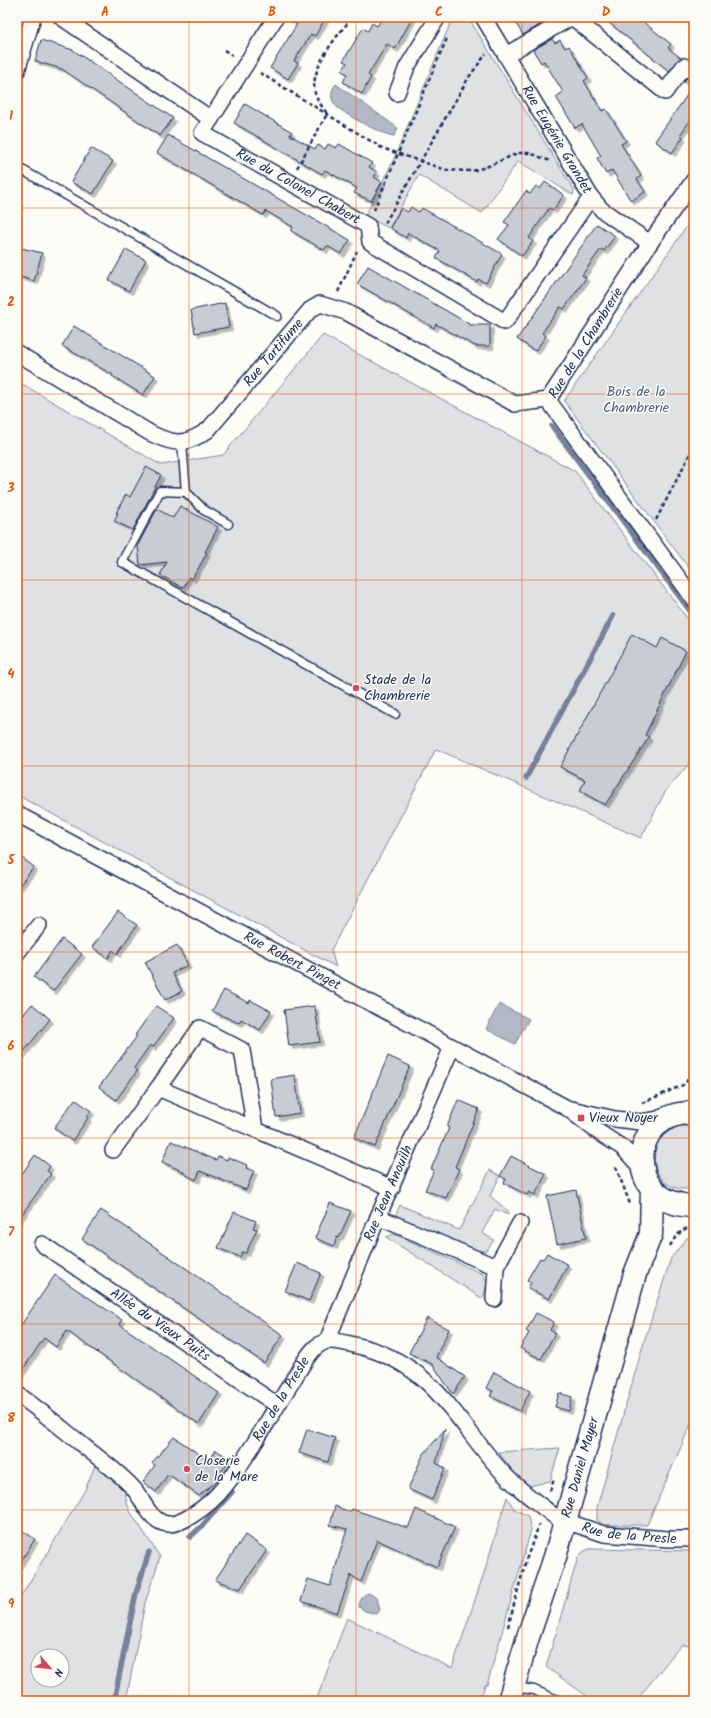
<svg xmlns="http://www.w3.org/2000/svg" width="711" height="1718" viewBox="0 0 711 1718" font-family="Kalam,sans-serif">
<style>
.green{fill:#e0e1e3;stroke:#7e88a0;fill-rule:evenodd}
.water{fill:#b3b8c5;stroke:#76819c}
.lines{fill:none;stroke-linecap:round;stroke-linejoin:round}
.stream{stroke:#76819c;stroke-width:5.5}
.building{fill:#c9ccd3;stroke:#1b2f5e;filter:url(#shadow)}
.lane-casing{stroke:#1b2f5e;stroke-width:11}
.street-casing{stroke:#1b2f5e;stroke-width:18}
.secondary-casing{stroke:#1b2f5e;stroke-width:25}
.path{stroke:#1b2f5e;stroke-width:2.5;stroke-dasharray:4 3;stroke-linecap:butt}
.lane{stroke:#fdfcf7;stroke-width:8}
.street{stroke:#fdfcf7;stroke-width:15}
.secondary{stroke:#fdfcf7;stroke-width:22}
.grid{fill:none;stroke:#e8590c;stroke-width:1;stroke-opacity:0.55}
.poi-dot{fill:#d1495b;stroke:#fdfcf7;stroke-width:1.5}
.labels{text-anchor:middle;dominant-baseline:central;stroke-width:3;stroke-linejoin:round;paint-order:stroke}
.street-label{font-size:14px;fill:#1b2f5e;stroke:#fdfcf7}
.park-label{font-size:14px;fill:#4c5c7f;stroke:#fdfcf7}
.poi-label{font-size:14px;fill:#1b2f5e;stroke:#fdfcf7;text-anchor:start}
.neatline{fill:none;stroke:#e8590c;stroke-width:1.5}
.grid-label{font-size:13px;text-anchor:middle;font-weight:bold;fill:#e8590c}
</style>
<defs>
<filter id="shadow"><feDropShadow dx="3.5" dy="3.5" stdDeviation="0" flood-color="#0004"/></filter>
</defs>
<rect width="100%" height="100%" fill="#fdfcf7"/>
<filter id="ink" filterUnits="userSpaceOnUse"><feTurbulence type="fractalNoise" baseFrequency=".025" numOctaves="2"/><feDisplacementMap in="SourceGraphic" scale="8" xChannelSelector="R" yChannelSelector="G"/><feConvolveMatrix kernelMatrix="1 2 1 2 8 2 1 2 1" color-interpolation-filters="sRGB"/></filter>
<g filter="url(#ink)">
<g class="green">
<polygon points="453,17 468,17 574,190 573,195 518,161 482,213 419,175 389,228 365,216 393,161"/>
<polygon points="694,216 694,575 564,401"/>
<polygon points="323,335 575,471 694,627 694,758 665,792 641,838 436,749 331,950 336,967 17,795 17,381 161,465 223,455"/>
<path d="M679,1126L694,1127V1188C653,1198 637,1140 679,1126Z"/>
<polygon points="490,1170 500,1176 490,1196 508,1211 508,1215 495,1209 482,1233 494,1240 486,1251 477,1251 400,1218 396,1214 400,1205 459,1230"/>
<polygon points="394,1234 483,1274 487,1284 483,1299 386,1237"/>
<polygon points="694,1235 694,1417 647,1525 603,1525 597,1520 597,1507 643,1345 671,1258 687,1238"/>
<polygon points="560,1448 550,1481 526,1487 498,1452"/>
<path d="M98,1458L125,1486L126,1500L130,1511L160,1557L145,1603L126,1701H17V1603L85,1490ZM38,1656H62V1680H38Z"/>
<polygon points="507,1497 514,1509 528,1516 531,1530 487,1685 485,1685 480,1701 316,1701 347,1618 452,1668 484,1573"/>
<polygon points="589,1549 694,1551 694,1646 681,1645 636,1701 594,1701 546,1667 578,1557 583,1552"/>
</g>
<g class="water">
<path d="M336,84L398,128L394,136C382,135 346,115 337,107C330,101 330,90 336,84Z"/>
<polygon points="499,1004 529,1019 515,1044 486,1029"/>
<path d="M369,1593L377,1598L380,1610L377,1614L365,1611L359,1607C359,1601 363,1594 369,1593Z"/>
</g>
<g class="lines">
<g class="stream">
<polyline points="552,426 694,616"/>
<polyline points="526,778 613,616"/>
<polyline points="190,1537 202,1526 232,1492"/>
<polyline points="114,1701 136,1593 149,1552"/>
</g>
</g>
<g class="building">
<polygon points="285,17 326,17 315,36 311,34 294,61 298,63 288,79 270,68 297,24"/>
<polygon points="383,17 413,17 395,49 387,44 368,75 371,77 362,94 343,82 347,74 342,71 347,63 343,61 363,28 368,31 372,23 377,26"/>
<polygon points="512,17 540,17 543,23 523,35"/>
<polygon points="602,17 637,17 671,44 668,48 681,58 669,71"/>
<polygon points="552,39 555,43 560,40 565,48 569,46 588,78 584,81 602,111 606,109 626,141 621,144 641,176 637,179 645,192 631,201 612,170 606,174 597,158 601,156 582,124 575,128 556,97 563,92 544,61 541,63 533,50"/>
<polygon points="41,40 73,50 173,118 160,136 62,69 35,61"/>
<polygon points="686,78 694,82 694,115 680,135 683,137 672,153 655,141 692,88 684,82"/>
<polygon points="245,104 292,132 290,135 315,149 318,145 325,149 328,144 336,148 339,144 372,163 369,167 377,172 374,177 382,182 371,201 354,193 357,188 325,170 322,174 234,123"/>
<polygon points="168,135 350,240 341,254 327,246 324,250 317,246 291,231 293,227 266,211 263,215 157,153"/>
<polygon points="91,148 113,161 93,194 71,182"/>
<polygon points="545,182 564,195 553,210 549,208 529,238 533,241 522,256 498,239 509,225 504,222 526,191 530,194 536,186 540,189"/>
<polygon points="411,207 419,212 422,208 502,254 486,283 478,279 477,282 436,258 440,251 408,233 406,238 390,228 401,208 408,212"/>
<polygon points="597,224 615,236 604,251 601,249 582,275 586,278 564,309 560,307 542,333 546,336 535,351 517,339"/>
<polygon points="17,247 42,253 34,281 17,276"/>
<polygon points="126,249 146,260 129,291 109,280"/>
<polygon points="368,266 471,325 490,325 490,346 475,346 436,324 434,328 357,284"/>
<polygon points="225,303 229,327 195,333 191,310"/>
<polygon points="74,326 155,376 143,395 112,376 113,375 62,346"/>
<polygon points="146,467 161,475 133,530 114,521 118,513 116,513 126,494 130,497"/>
<polygon points="180,506 218,527 205,552 207,553 192,579 189,577 183,588 160,575 167,562 140,565 138,545 157,509 173,518"/>
<polygon points="632,634 657,648 662,638 686,651 645,735 649,737 605,805 580,791 585,780 560,767"/>
<polygon points="17,854 34,867 17,889"/>
<polygon points="118,912 137,925 117,954 113,950 108,958 92,947"/>
<polygon points="62,939 82,954 53,991 34,977"/>
<polygon points="177,945 188,965 172,973 182,991 165,1000 145,962"/>
<polygon points="224,990 249,1003 250,1000 271,1011 260,1030 241,1019 239,1023 212,1011"/>
<polygon points="32,1004 50,1019 17,1060 17,1009 24,1014"/>
<polygon points="156,1006 174,1018 153,1047 150,1045 134,1068 137,1071 116,1100 99,1087 137,1036 135,1035"/>
<polygon points="315,1006 320,1042 289,1046 284,1010"/>
<polygon points="388,1056 410,1066 375,1147 354,1138"/>
<polygon points="295,1075 300,1113 276,1117 271,1079"/>
<polygon points="75,1099 91,1111 87,1117 88,1118 72,1141 54,1128"/>
<polygon points="458,1100 479,1109 455,1167 459,1169 446,1198 425,1190 434,1170 431,1169 449,1128 447,1127"/>
<polygon points="171,1141 216,1160 218,1156 227,1160 228,1157 247,1165 246,1168 254,1171 246,1190 200,1171 196,1180 183,1173 184,1172 162,1162"/>
<polygon points="35,1155 50,1166 47,1171 51,1174 17,1221 17,1181"/>
<polygon points="511,1156 546,1174 535,1195 529,1192 527,1195 504,1183 506,1179 500,1176"/>
<polygon points="576,1190 586,1238 557,1244 547,1196"/>
<polygon points="330,1203 351,1211 339,1238 337,1237 334,1246 315,1238"/>
<polygon points="101,1210 283,1335 264,1363 82,1239"/>
<polygon points="234,1212 256,1221 253,1228 257,1229 246,1253 242,1252 240,1257 218,1248"/>
<polygon points="547,1253 568,1265 549,1299 528,1288 531,1282 527,1280 540,1258 543,1259"/>
<polygon points="297,1263 321,1273 309,1301 285,1291"/>
<polygon points="55,1275 122,1320 119,1324 219,1393 199,1424 67,1331 56,1347 44,1338 17,1378 17,1331"/>
<polygon points="536,1313 554,1322 550,1330 555,1333 541,1359 520,1348 529,1333 526,1331"/>
<polygon points="427,1318 449,1329 436,1357 465,1377 453,1394 432,1364 409,1353"/>
<polygon points="494,1372 530,1391 520,1411 490,1396 493,1391 486,1388"/>
<polygon points="559,1393 572,1397 569,1411 555,1407"/>
<polygon points="307,1429 335,1438 328,1462 299,1453"/>
<polygon points="445,1429 436,1463 445,1468 432,1500 408,1489 423,1455"/>
<polygon points="174,1437 209,1461 216,1450 230,1459 220,1473 222,1476 199,1496 168,1474 156,1492 143,1482 155,1465 152,1463"/>
<polygon points="335,1506 350,1512 352,1509 408,1528 416,1509 455,1527 437,1567 377,1540 361,1582 351,1575 337,1613 301,1601 308,1579 330,1586 347,1529 330,1525"/>
<polygon points="17,1527 35,1539 17,1567"/>
<polygon points="245,1535 267,1550 240,1589 215,1580"/>
</g>
<g class="lines">
<g class="lane-casing">
<g id="lane">
<polyline points="17,167 277,316"/>
<polyline points="182,443 186,492 204,510 228,524"/>
<polyline points="186,492 160,491 122,562 395,714"/>
<polyline points="515,1687 534,1690 560,1701"/>
</g>
</g>
<g class="street-casing">
<g id="street">
<path id="s1" d="M61,17L211,119L202,133L368,226L370,242L505,322L591,197"/>
<path id="s2" d="M483,17L591,197L602,210L650,243"/>
<polyline points="506,55 572,17 665,92 684,66 694,73"/>
<polyline points="17,71 33,17"/>
<polyline points="397,93 407,67 438,17"/>
<polyline points="211,119 276,17"/>
<polyline points="694,180 650,243 548,400 694,599"/>
<path id="s3" d="M17,353L150,433C174,445 185,446 208,430L310,310L320,304L346,312L515,404L548,400"/>
<path id="s4" d="M17,814L567,1108L597,1131L623,1148L643,1170"/>
<polyline points="17,953 39,925"/>
<polyline points="571,1109 615,1119 641,1122 666,1118"/>
<polyline points="255,1129 242,1050 200,1028 158,1088 392,1188"/>
<polyline points="113,1150 158,1088"/>
<polyline points="378,1217 496,1267"/>
<path id="s5" d="M42,1244L277,1405"/>
<polyline points="494,1299 496,1267 520,1223"/>
<path id="s6" d="M327,1341L378,1217L452,1047"/>
<path id="s7" d="M17,1394C39,1409 59,1426 80,1443C98,1458 118,1471 134,1489C143,1500 149,1518 163,1523C172,1526 183,1521 191,1516C204,1508 216,1498 225,1486C250,1454 269,1418 290,1385C298,1373 305,1357 316,1347C320,1344 324,1341 329,1341C342,1341 354,1345 366,1348C436,1368 458,1424 503,1473C519,1490 539,1504 558,1519"/>
<path id="s8" d="M565,1521L604,1534L668,1539H694"/>
</g>
</g>
<g class="secondary-casing">
<g id="secondary">
<path d="M694,1113C627,1110 622,1205 694,1206"/>
<path id="s9" d="M509,1701L528,1637L555,1557L635,1274L651,1234L652,1188"/>
</g>
</g>
<g class="path">
<polyline points="224,50 232,55"/>
<polyline points="260,73 382,148 446,170 472,171 486,167 518,153 530,153 550,161"/>
<path d="M297,168L327,114C324,108 316,100 315,93C309,68 338,34 353,17"/>
<polyline points="374,210 447,38"/>
<polyline points="385,223 469,77 486,54"/>
<polyline points="338,292 357,251"/>
<polyline points="656,520 694,446"/>
<polyline points="642,1103 681,1086 686,1083 694,1066"/>
<polyline points="616,1167 630,1204"/>
<path d="M670,1246C674,1238 681,1229 691,1227"/>
<polyline points="550,1491 554,1479"/>
<polyline points="508,1627 526,1560 539,1525"/>
<polyline points="486,1701 488,1695"/>
</g>
<use href="#lane" class="lane"/>
<use href="#street" class="street"/>
<use href="#secondary" class="secondary"/>
</g>
</g>
<path class="grid" d="M189,17V1701M356,17V1701M522,17V1701M17,208H694M17,394H694M17,580H694M17,766H694M17,952H694M17,1138H694M17,1324H694M17,1510H694"/>
<g class="poi-dot">
<circle cx="356" cy="688" r="4"/>
<rect x="577" y="1114" width="8" height="8" rx="2"/>
<circle cx="187" cy="1469" r="4"/>
</g>
<g class="labels">
<g class="street-label">
<text stroke="none"><textPath href="#s2" startOffset="143">Rue Eugénie Grandet</textPath></text>
<text stroke="none"><textPath href="#s1" startOffset="308">Rue du Colonel Chabert</textPath></text>
<text transform="translate(586 343) rotate(-58)">Rue de la Chambrerie</text>
<text stroke="none"><textPath href="#s3" startOffset="319">Rue Tartifume</textPath></text>
<text stroke="none"><textPath href="#s4" startOffset="312">Rue Robert Pinget</textPath></text>
<text stroke="none"><textPath href="#s6" startOffset="160">Rue Jean Anouilh</textPath></text>
<text stroke="none"><textPath href="#s5" startOffset="143">Allée du Vieux Puits</textPath></text>
<text stroke="none"><textPath href="#s7" startOffset="375">Rue de la Presle</textPath></text>
<text stroke="none"><textPath href="#s9" startOffset="244">Rue Daniel Mayer</textPath></text>
<text stroke="none"><textPath href="#s8" startOffset="66">Rue de la Presle</textPath></text>
</g>
<g class="park-label">
<text x="636" y="392">Bois de la<tspan x="636" dy="16">Chambrerie</tspan></text>
</g>
<g class="poi-label">
<text x="364" y="680">Stade de la<tspan x="364" dy="16">Chambrerie</tspan></text>
<text x="589" y="1118">Vieux Noyer</text>
<text x="195" y="1461">Closerie<tspan x="195" dy="16">de la Mare</tspan></text>
</g>
</g>
<rect width="711" height="1718" fill="none" stroke="#fdfcf7" stroke-width="44"/>
<g transform="translate(50 1668) rotate(118)"><circle r="19" fill="#fdfcf7" stroke="#a3aaba"/>
<path d="M0-3L7 15L0 10L-7 15Z" fill="#d1495b"/>
<text y="-6" font-size="11" font-weight="bold" text-anchor="middle" fill="#1b2f5e">N</text>
</g>
<rect x="22" y="22" width="667" height="1674" class="neatline"/>
<g class="grid-label">
<text x="105" y="16">A</text>
<text x="272" y="16">B</text>
<text x="439" y="16">C</text>
<text x="606" y="16">D</text>
<text x="11" y="120">1</text>
<text x="11" y="306">2</text>
<text x="11" y="492">3</text>
<text x="11" y="678">4</text>
<text x="11" y="864">5</text>
<text x="11" y="1050">6</text>
<text x="11" y="1236">7</text>
<text x="11" y="1422">8</text>
<text x="11" y="1608">9</text>
</g>
</svg>
